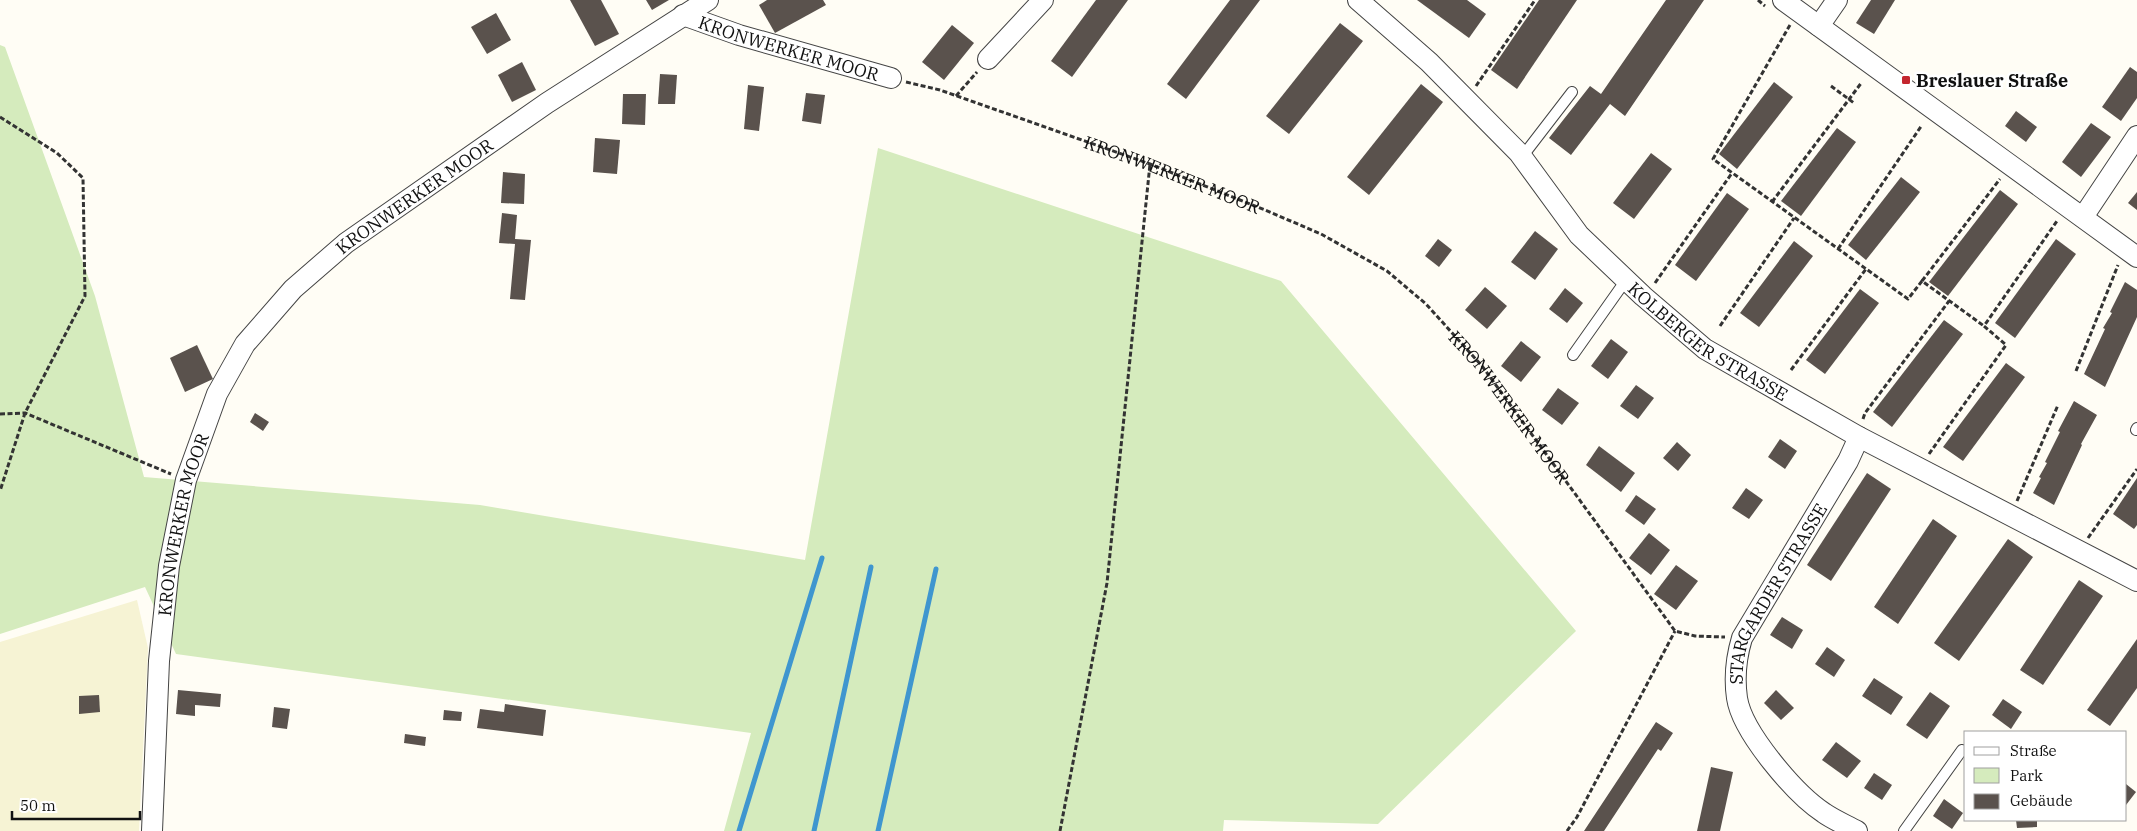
<svg xmlns="http://www.w3.org/2000/svg" width="2137" height="831" viewBox="0 0 2137 831" font-family="'IBM Plex Serif',serif">
<style>
.farmland{fill:#f6f3d4}
.green{fill:#d5ebbd}
.lines{fill:none;stroke-linecap:round;stroke-linejoin:round}
.stream{stroke:#3f96cf;stroke-width:5}
.building{fill:#5a524d}
.lane-casing{stroke:#444;stroke-width:12}
.street-casing{stroke:#444;stroke-width:22}
.path{stroke:#333;stroke-width:3;stroke-dasharray:5 2.5;stroke-linecap:butt}
.lane{stroke:#fff;stroke-width:10}
.street{stroke:#fff;stroke-width:20}
.poi-dot{fill:#c4262e;stroke:#fff;stroke-width:2}
.labels{text-anchor:middle;dominant-baseline:central;stroke-width:5;stroke-linejoin:round;paint-order:stroke}
.street-label{font-size:18px;fill:#111;stroke:#fff}
.poi-label{font-size:18px;font-weight:bold;fill:#111;stroke:#fff;text-anchor:start}
</style>
<rect width="100%" height="100%" fill="#fffdf5"/>
<polygon class="farmland" points="137,600 148,648 139,831 0,831 0,642"/>
<polygon class="green" points="0,45 5,47 95,296 144,477 480,505 805,560 878,148 1281,281 1576,631 1378,824 1224,820 1223,831 724,831 751,733 176,654 145,587 0,634"/>
<g class="lines">
<g class="stream">
<polyline points="739,831 822,558"/>
<polyline points="814,831 871,567"/>
<polyline points="878,831 936,569"/>
</g>
</g>
<g class="building">
<polygon points="570,0 601,0 619,34 595,46"/>
<polygon points="646,0 669,0 652,10"/>
<polygon points="767,0 823,0 826,5 775,33 759,5"/>
<polygon points="1096,0 1128,0 1072,77 1051,61"/>
<polygon points="1230,0 1260,0 1186,99 1167,84"/>
<polygon points="1417,0 1467,0 1486,14 1469,38"/>
<polygon points="1539,0 1577,0 1517,89 1491,70"/>
<polygon points="1666,0 1704,0 1625,116 1610,104 1571,155 1549,138 1590,86 1601,94"/>
<polygon points="1871,0 1895,0 1874,34 1856,23"/>
<polygon points="496,13 511,40 487,54 471,27"/>
<polygon points="1340,23 1363,41 1289,134 1266,116"/>
<polygon points="952,25 974,43 944,80 922,62"/>
<polygon points="522,62 536,90 512,102 498,75"/>
<polygon points="2130,67 2137,72 2137,98 2121,121 2102,107"/>
<polygon points="660,74 677,75 675,104 658,104"/>
<polygon points="1774,82 1793,97 1737,169 1719,154"/>
<polygon points="1421,84 1443,102 1369,195 1347,177"/>
<polygon points="748,85 764,87 759,131 744,129"/>
<polygon points="806,93 825,95 821,124 802,121"/>
<polygon points="623,94 646,94 645,125 622,124"/>
<polygon points="2016,111 2037,127 2026,142 2005,126"/>
<polygon points="2091,123 2111,137 2081,177 2062,162"/>
<polygon points="1837,128 1856,142 1801,216 1781,201"/>
<polygon points="595,138 620,140 617,174 593,172"/>
<polygon points="1651,153 1672,169 1634,219 1613,203"/>
<polygon points="503,172 525,174 524,204 501,203"/>
<polygon points="1901,177 1920,192 1866,260 1848,245"/>
<polygon points="2000,190 2018,204 1948,296 1929,282"/>
<polygon points="2137,192 2137,210 2128,203"/>
<polygon points="1727,193 1749,209 1696,281 1675,265"/>
<polygon points="502,213 517,215 515,239 531,240 525,300 510,299 515,244 499,243"/>
<polygon points="1535,231 1558,249 1535,280 1511,262"/>
<polygon points="1438,239 1452,250 1439,267 1425,256"/>
<polygon points="2056,239 2076,254 2015,338 1995,323"/>
<polygon points="1794,241 1813,256 1759,327 1740,313"/>
<polygon points="2125,282 2137,290 2137,317 2105,387 2084,374 2105,329 2103,328 2112,313 2110,312"/>
<polygon points="1485,287 1507,306 1487,329 1465,310"/>
<polygon points="1565,288 1583,303 1567,323 1549,309"/>
<polygon points="1860,289 1879,303 1825,374 1806,360"/>
<polygon points="1944,320 1963,334 1892,427 1873,412"/>
<polygon points="1611,339 1628,352 1608,379 1591,366"/>
<polygon points="1521,341 1541,357 1521,382 1501,366"/>
<polygon points="197,345 213,379 185,392 170,358"/>
<polygon points="2006,363 2025,377 1963,461 1943,447"/>
<polygon points="1636,385 1654,398 1638,419 1620,406"/>
<polygon points="1558,388 1579,403 1562,425 1542,410"/>
<polygon points="2074,401 2097,415 2081,444 2082,445 2054,505 2033,493 2041,478 2039,477 2047,463 2045,462 2060,432 2058,431"/>
<polygon points="255,413 269,422 263,431 250,422"/>
<polygon points="1780,439 1797,451 1785,469 1768,457"/>
<polygon points="1677,442 1691,455 1678,471 1663,458"/>
<polygon points="1599,446 1635,473 1621,492 1586,465"/>
<polygon points="1867,473 1891,489 1831,581 1807,565"/>
<polygon points="2137,478 2137,525 2134,529 2113,514"/>
<polygon points="1746,488 1763,500 1749,519 1732,508"/>
<polygon points="1636,495 1656,509 1644,525 1625,511"/>
<polygon points="1933,519 1957,536 1898,624 1874,607"/>
<polygon points="1649,533 1670,550 1651,575 1629,558"/>
<polygon points="2008,539 2033,557 1959,661 1934,643"/>
<polygon points="1676,565 1698,581 1676,610 1654,594"/>
<polygon points="2079,580 2103,596 2043,685 2020,670"/>
<polygon points="1782,617 1803,630 1792,649 1770,635"/>
<polygon points="2137,639 2137,688 2110,726 2087,710"/>
<polygon points="1827,647 1845,660 1834,677 1815,664"/>
<polygon points="1874,678 1903,697 1891,715 1862,696"/>
<polygon points="178,690 221,694 220,707 195,705 195,716 176,714"/>
<polygon points="1776,690 1794,708 1781,720 1764,703"/>
<polygon points="1930,692 1950,706 1927,739 1906,725"/>
<polygon points="99,695 100,712 79,714 79,696"/>
<polygon points="2003,699 2022,712 2011,729 1992,715"/>
<polygon points="505,704 546,710 543,736 477,728 480,709 504,712"/>
<polygon points="274,707 290,709 287,729 272,727"/>
<polygon points="444,710 462,712 461,721 443,720"/>
<polygon points="1656,722 1673,733 1661,751 1658,749 1604,831 1584,831"/>
<polygon points="405,734 426,737 425,746 404,743"/>
<polygon points="1836,742 1861,761 1847,778 1822,760"/>
<polygon points="1711,767 1733,772 1720,831 1697,831"/>
<polygon points="1874,773 1892,785 1882,800 1864,788"/>
<polygon points="2126,784 2136,792 2126,805"/>
<polygon points="1944,799 1963,813 1952,829 1933,816"/>
<polygon points="2016,820 2037,820 2037,827 2017,828"/>
</g>
<g class="lines">
<g class="lane-casing">
<g id="lane">
<polyline points="1522,157 1572,92"/>
<polyline points="1573,355 1626,280"/>
<polyline points="2136,430 2137,428"/>
<polyline points="1904,831 1962,750"/>
</g>
</g>
<g class="street-casing">
<g id="street">
<path id="s2" d="M1358,0L1429,62L1519,153L1579,235L1643,296L1705,349L1859,437L2137,581"/>
<polyline points="1783,0 2137,257"/>
<path id="s3" d="M683,15L739,35L891,78"/>
<polyline points="1819,26 1837,0"/>
<polyline points="988,59 1043,0"/>
<polyline points="2083,217 2137,136"/>
<path id="s4" d="M152,831L159,661L169,566L186,480L217,394L245,344L293,289L346,243L547,103L708,0"/>
<path id="s5" d="M1857,831C1846,825 1834,820 1824,813C1795,794 1742,732 1737,698C1734,677 1736,658 1742,638L1848,461L1859,437"/>
</g>
</g>
<g class="path">
<polyline points="1758,0 1765,6"/>
<polyline points="1790,25 1713,159 1908,299 1922,281 1984,326"/>
<path id="s1" d="M906,82L940,90L1150,164L1265,210L1321,234L1387,271L1426,304L1482,366L1675,631L1695,636L1725,637"/>
<polyline points="1476,86 1535,0"/>
<polyline points="1831,86 1854,103"/>
<polyline points="956,96 977,72"/>
<polyline points="0,117 57,153 83,178 85,296 25,413 0,491"/>
<polyline points="1772,202 1862,82"/>
<polyline points="1838,249 1922,125"/>
<polyline points="1922,281 2000,179"/>
<polyline points="1655,283 1732,173"/>
<polyline points="1720,326 1794,218"/>
<polyline points="1791,370 1866,269"/>
<polyline points="2076,371 2118,265"/>
<polyline points="0,414 25,413 171,474"/>
<polyline points="1863,419 1865,413 1949,301"/>
<polyline points="1929,454 2006,345 1984,326 2057,221"/>
<polyline points="2017,501 2058,405"/>
<polyline points="2088,538 2137,469"/>
<polyline points="1060,831 1107,583 1150,164"/>
<polyline points="1567,831 1577,817 1675,631"/>
</g>
<use href="#lane" class="lane"/>
<use href="#street" class="street"/>
</g>
<rect class="poi-dot" x="1901" y="75" width="10" height="10" rx="2.5"/>
<g class="labels">
<g class="street-label">
<text stroke="none"><textPath href="#s3" startOffset="111">KRONWERKER MOOR</textPath></text>
<text stroke="none"><textPath href="#s1" startOffset="282">KRONWERKER MOOR</textPath></text>
<text stroke="none"><textPath href="#s4" startOffset="728">KRONWERKER MOOR</textPath></text>
<text stroke="none"><textPath href="#s2" startOffset="492">KOLBERGER STRASSE</textPath></text>
<text stroke="none"><textPath href="#s1" startOffset="702">KRONWERKER MOOR</textPath></text>
<text stroke="none"><textPath href="#s4" startOffset="309">KRONWERKER MOOR</textPath></text>
<text stroke="none"><textPath href="#s5" startOffset="299">STARGARDER STRASSE</textPath></text>
</g>
<g class="poi-label">
<text x="1916" y="80">Breslauer Straße</text>
</g>
</g>
<rect x="1964" y="731" width="162" height="90" fill="#ffffff" stroke="#a0a0a0"/>
<rect x="1974" y="747" width="25" height="8" fill="#ffffff" stroke="#a0a0a0"/>
<text x="2010" y="756" font-size="15" fill="#111111">Straße</text>
<rect x="1974" y="768" width="25" height="15" fill="#d5ebbd" stroke="#a0a0a0"/>
<text x="2010" y="781" font-size="15" fill="#111111">Park</text>
<rect x="1974" y="794" width="25" height="15" fill="#5a524d" stroke="#a0a0a0"/>
<text x="2010" y="806" font-size="15" fill="#111111">Gebäude</text>
<path d="M12 811v8h128v-8" fill="none" stroke="#111111" stroke-width="2.5"/>
<text x="20" y="811" font-size="15" fill="#111111" stroke="#ffffff" stroke-width="4" paint-order="stroke">50 m</text>
</svg>
